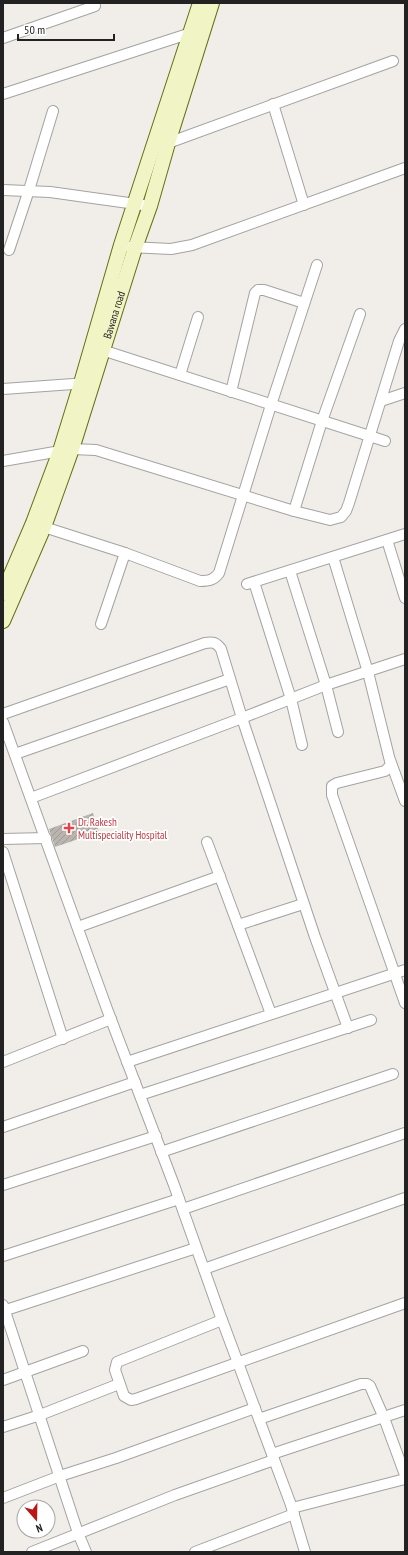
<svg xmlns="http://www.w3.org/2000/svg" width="408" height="1555" viewBox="0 0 408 1555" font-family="'PT Sans Narrow',sans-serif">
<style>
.building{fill:url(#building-hatch)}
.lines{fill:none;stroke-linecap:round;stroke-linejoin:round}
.street-casing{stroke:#a3a3a3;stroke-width:12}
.secondary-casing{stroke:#657012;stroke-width:16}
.street{stroke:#fff;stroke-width:10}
.secondary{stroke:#f1f4c5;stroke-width:14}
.health-dot{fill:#e0444e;stroke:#fff;stroke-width:1.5}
.labels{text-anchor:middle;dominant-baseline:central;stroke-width:3.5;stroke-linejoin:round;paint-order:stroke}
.street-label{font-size:11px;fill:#222;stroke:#fff}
.health-label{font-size:11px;fill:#be3a42;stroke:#fff;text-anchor:start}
</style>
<defs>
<pattern id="building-hatch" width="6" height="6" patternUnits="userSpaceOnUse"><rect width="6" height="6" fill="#bab4af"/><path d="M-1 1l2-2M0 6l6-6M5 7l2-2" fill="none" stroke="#a09a96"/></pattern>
</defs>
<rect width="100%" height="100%" fill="#f1eee9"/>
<polygon class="building" points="93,813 99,832 55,847 49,829"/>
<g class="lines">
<g class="street-casing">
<g id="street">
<polyline points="3,38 95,6"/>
<polyline points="3,94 194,32"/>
<polyline points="273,104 304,205"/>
<polyline points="168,143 393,61"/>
<polyline points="3,190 50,192 150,206"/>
<polyline points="129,247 171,249 192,245 405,168"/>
<polyline points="9,250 29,190 53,111"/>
<polyline points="102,350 385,441"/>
<polyline points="180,375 198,317"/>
<polyline points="3,389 87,383"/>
<polyline points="231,392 255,293 258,290 264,290 304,303"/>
<polyline points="381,401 405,393"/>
<polyline points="3,461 72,449 96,450 294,511 330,520 341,517 346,511 349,503 399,341 405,329"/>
<polyline points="294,511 322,421 360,314"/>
<path d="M44,527L125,553L200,581C209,581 214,580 219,573L271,405L317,265"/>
<polyline points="387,540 405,598"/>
<polyline points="333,557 368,672 391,765 385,771 337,783 332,786 332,795 405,1003"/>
<polyline points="290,571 326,685 338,732"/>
<polyline points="254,582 291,699 302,745"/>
<polyline points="247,584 405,534"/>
<polyline points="101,624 125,553"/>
<path d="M3,714L205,643C213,642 216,642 221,649L242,718L31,798"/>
<polyline points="3,722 107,1009 174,1185 222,1320 291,1505 305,1552"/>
<polyline points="15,754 230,679"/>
<polyline points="390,760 405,801"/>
<polyline points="3,839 46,838"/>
<polyline points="207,842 271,1014"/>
<polyline points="3,852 63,1039"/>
<polyline points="238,925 303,904"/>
<polyline points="78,927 220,876"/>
<polyline points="348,1028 315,937 242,718 326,685 405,659"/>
<polyline points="3,1062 111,1019"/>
<polyline points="127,1062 405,970"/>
<polyline points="140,1095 371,1020"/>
<polyline points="3,1127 135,1082"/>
<polyline points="161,1152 393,1074"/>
<polyline points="3,1185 156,1136"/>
<polyline points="183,1209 405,1133"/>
<polyline points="3,1256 179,1199"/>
<polyline points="204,1269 405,1198"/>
<polyline points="3,1305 78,1533 86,1552"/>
<polyline points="3,1311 196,1248"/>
<polyline points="222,1320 117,1362 115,1370 124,1396 131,1400 136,1399 405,1303"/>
<polyline points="3,1380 83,1351"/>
<polyline points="259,1419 361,1384 367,1384 370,1386 384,1418 405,1475"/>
<polyline points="3,1427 40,1415 119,1384"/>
<polyline points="272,1454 405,1410"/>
<polyline points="3,1498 60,1476 116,1458 255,1408"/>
<polyline points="292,1508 405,1479"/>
<polyline points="32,1552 175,1495 274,1460"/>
<polyline points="195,1552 294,1514"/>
</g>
</g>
<g class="secondary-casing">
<g id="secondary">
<polyline points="3,593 33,523 60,451 81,383 121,245 200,3"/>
<path id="s1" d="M3,621L44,527L72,449L135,248L150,206L168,143L212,3"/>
</g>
</g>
<use href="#street" class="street"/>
<use href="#secondary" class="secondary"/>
</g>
<path class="health-dot" d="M67 822h4v4h4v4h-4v4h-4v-4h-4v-4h4z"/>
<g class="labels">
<g class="street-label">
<text stroke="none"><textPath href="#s1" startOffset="326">Bawana road</textPath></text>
</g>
<g class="health-label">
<text x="78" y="822">Dr. Rakesh<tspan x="78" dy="13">Multispeciality Hospital</tspan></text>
</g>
</g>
<rect width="408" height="1555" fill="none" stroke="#222222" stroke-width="8"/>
<g transform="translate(36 1519) rotate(160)"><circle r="19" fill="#ffffff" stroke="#a7a7a7"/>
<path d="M0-3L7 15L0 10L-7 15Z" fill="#bd1616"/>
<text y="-6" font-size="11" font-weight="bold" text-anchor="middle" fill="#222222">N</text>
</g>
<path d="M18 34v6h96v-6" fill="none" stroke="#222222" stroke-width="2"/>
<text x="24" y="34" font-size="12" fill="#222222" stroke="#ffffff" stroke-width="3" paint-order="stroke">50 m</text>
</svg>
